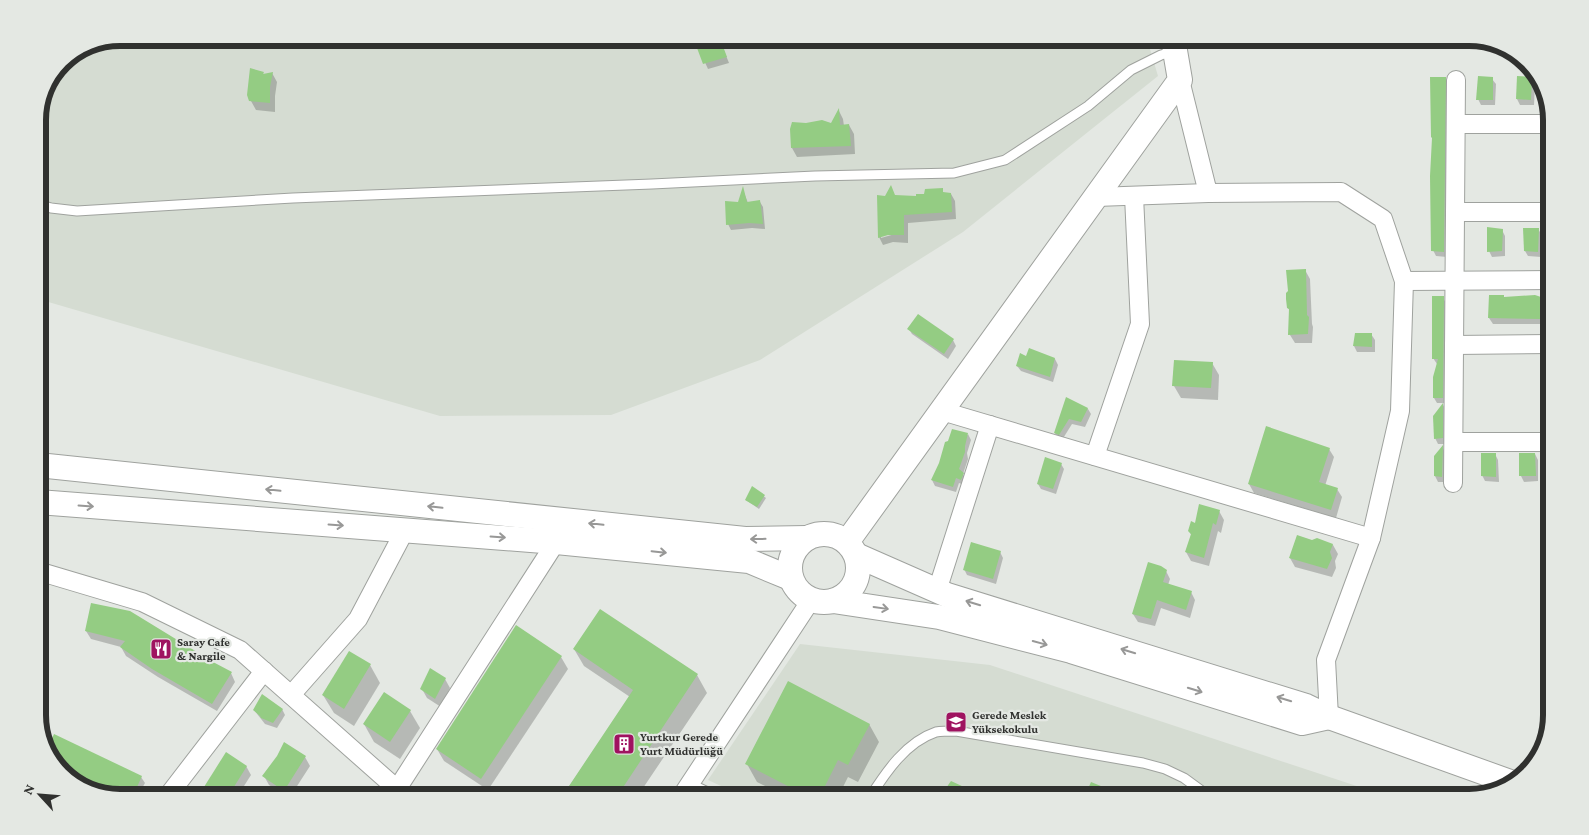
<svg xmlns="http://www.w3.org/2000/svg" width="1589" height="835" viewBox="0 0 1589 835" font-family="'Crimson Pro',serif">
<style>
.built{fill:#d5dcd2}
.shadow{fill:#0003;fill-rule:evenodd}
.building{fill:#94cc83}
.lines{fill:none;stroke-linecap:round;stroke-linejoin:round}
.lane-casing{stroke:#9fa29e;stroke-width:11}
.street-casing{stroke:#9fa29e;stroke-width:20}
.secondary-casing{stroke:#9fa29e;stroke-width:26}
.lane{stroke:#fff;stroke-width:9}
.street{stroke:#fff;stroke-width:18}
.secondary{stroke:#fff;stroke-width:24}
.oneway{stroke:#989897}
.labels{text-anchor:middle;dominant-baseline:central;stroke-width:4.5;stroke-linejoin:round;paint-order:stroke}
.poi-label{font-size:12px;font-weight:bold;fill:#30312f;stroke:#e4e8e3;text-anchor:start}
.rim{fill:none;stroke:#30312f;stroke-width:6}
</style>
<rect width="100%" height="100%" fill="#e4e8e3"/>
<g class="built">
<polygon points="1147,39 1158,76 963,232 760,360 611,415 440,416 38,299 38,115 62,62 89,44"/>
<polygon points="800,644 990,665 1390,797 745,797 708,780"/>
</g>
<g class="shadow">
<polygon points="721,43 729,63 708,69 699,49"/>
<polygon points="263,73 264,75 272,73 277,82 275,96 275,112 256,110 251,101"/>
<polygon points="1445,78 1449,84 1447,257 1436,256 1433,250"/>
<polygon points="1532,78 1535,84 1534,105 1520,105 1517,99"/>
<polygon points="1492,79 1496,84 1495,105 1481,105 1478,99"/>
<polygon points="839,111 843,119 844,126 849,125 854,134 855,154 797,157 792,148 832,125"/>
<polygon points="743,190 748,203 760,202 763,207 765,229 752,228 731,230 728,224 739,204"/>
<path d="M942,190L944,194H951L955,201L956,219L908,223V243L893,242L883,245L879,237L895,196L917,197ZM895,234L881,238V235Z"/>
<polygon points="1538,229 1542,235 1541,257 1528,256 1525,251"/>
<polygon points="1502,230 1505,236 1505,256 1492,257 1489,251"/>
<polygon points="1305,270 1310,279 1312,324 1313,327 1312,343 1295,343 1290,335 1290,311 1288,308"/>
<polygon points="1490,296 1504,299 1534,296 1551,301 1551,324 1493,324 1489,318"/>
<polygon points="1443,298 1446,303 1446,403 1437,403 1434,398 1437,364 1433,358"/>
<polygon points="909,329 953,340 956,346 948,359 912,334"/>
<polygon points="1356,334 1371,334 1375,340 1375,352 1357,352 1354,346"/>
<polygon points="1026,357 1055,359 1058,365 1053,382 1021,371 1017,366"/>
<polygon points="1212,363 1219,375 1218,400 1181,398 1174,386"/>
<polygon points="1067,399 1088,409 1091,414 1085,427 1072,424 1062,440 1059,439 1055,433"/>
<polygon points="1443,405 1446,410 1445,444 1438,444 1435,438"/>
<polygon points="968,434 971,440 967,453 968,459 963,474 966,480 964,485 959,483 956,492 935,486 932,480"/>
<polygon points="1442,447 1445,452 1445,482 1438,482 1435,476"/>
<polygon points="1329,449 1334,457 1325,486 1337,489 1342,497 1336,518 1254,493 1249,484"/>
<polygon points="1495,454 1498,460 1499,482 1485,481 1482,475"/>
<polygon points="1535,454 1538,460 1538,481 1524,482 1521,476"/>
<polygon points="1061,464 1064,469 1056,494 1041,489 1038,484"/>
<polygon points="753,488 766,498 759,509 746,500"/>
<polygon points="1219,511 1224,520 1221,533 1218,531 1209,566 1191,561 1186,552 1192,536 1189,531 1196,524"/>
<polygon points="38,519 42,527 38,549"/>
<polygon points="1317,539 1333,545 1338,554 1335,561 1336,568 1332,577 1295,567 1290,558"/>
<polygon points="1000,552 1003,558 996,584 967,575 964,569"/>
<polygon points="1166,571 1170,579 1168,585 1191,592 1195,600 1190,618 1161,608 1155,626 1138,622 1133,614"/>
<polygon points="129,612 196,653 198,655 231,673 235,682 217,711 158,677 126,656 121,647 91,639 86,631"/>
<polygon points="574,649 697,675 707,693 637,797 562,797 630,697 584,666"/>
<polygon points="350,653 370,665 380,683 354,726 334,713 323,695"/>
<polygon points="561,657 568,669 488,790 444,761 437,749"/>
<polygon points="445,679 450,688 441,707 427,698 422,689"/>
<polygon points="282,709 285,715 277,728 265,724 254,710"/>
<polygon points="410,711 420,728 400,759 374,742 364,724"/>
<polygon points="869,724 879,742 858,782 848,777 838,797 788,797 757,782 747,764"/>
<polygon points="284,744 305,757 310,766 290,797 288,797 269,785 264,776 278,757"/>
<polygon points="48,750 141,777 145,783 137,797 120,798 84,789 51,760"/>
<polygon points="246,766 251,775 237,797 214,797 211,796 206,787"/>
<polygon points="977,790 993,797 941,797 975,793"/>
<polygon points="309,793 316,797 306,797"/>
</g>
<g class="building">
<polygon points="721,41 727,57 703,64 697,48"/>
<polygon points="250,68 264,72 263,74 273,72 270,87 270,103 249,101 247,95"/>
<polygon points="1478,76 1493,77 1493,100 1476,100"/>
<polygon points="1517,76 1532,77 1531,100 1516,99"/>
<polygon points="1430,77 1446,77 1444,252 1431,251 1430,176 1432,138 1431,137"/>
<polygon points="839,108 840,125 849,124 851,146 791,148 790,129 792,122 806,123 822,120 831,123"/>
<polygon points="891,185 895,195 916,196 916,194 924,194 925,189 943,188 943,192 951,193 952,212 904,215 904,235 888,235 878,238 877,195 885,196"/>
<polygon points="743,186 747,202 760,200 763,224 749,223 726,225 725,201 738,202"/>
<polygon points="1487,227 1503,229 1502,251 1487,252"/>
<polygon points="1523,228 1539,228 1538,252 1524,251"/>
<polygon points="1306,269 1307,315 1309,317 1308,334 1288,335 1289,309 1287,308 1286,299 1286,293 1288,291 1286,270"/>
<polygon points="1489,295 1504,295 1504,297 1535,295 1541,297 1540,319 1488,318"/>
<polygon points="1432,296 1444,296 1443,398 1433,398 1433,377 1438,359 1432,359"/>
<polygon points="918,314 954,339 944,354 907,329"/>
<polygon points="1355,333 1372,333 1372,347 1353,346"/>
<polygon points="1029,348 1055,358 1050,377 1016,366 1020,353 1026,356"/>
<polygon points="1174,360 1213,362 1211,388 1172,386"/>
<polygon points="1066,397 1088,408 1081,422 1069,419 1059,435 1054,433"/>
<polygon points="1443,403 1443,438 1434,439 1433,416"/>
<polygon points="1266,426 1330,448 1319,482 1338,488 1331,510 1248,484"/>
<polygon points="952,429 968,433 965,446 965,452 959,469 964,473 961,480 956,478 953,487 931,480 939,463 945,442 948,441"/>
<polygon points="1443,445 1442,477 1434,476 1434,456"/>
<polygon points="1481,453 1496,453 1496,477 1481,476"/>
<polygon points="1519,453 1535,453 1536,476 1519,476"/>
<polygon points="1045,457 1062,463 1053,489 1037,484"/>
<polygon points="752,486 765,495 757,507 745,500"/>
<polygon points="1199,504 1220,510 1216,525 1213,523 1204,558 1185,552 1191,534 1188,531 1191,521 1195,523"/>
<polygon points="1297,535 1312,540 1317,538 1333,544 1330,552 1332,558 1327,569 1289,558"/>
<polygon points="971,542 1001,551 993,579 963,570"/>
<polygon points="1148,562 1161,566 1167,570 1163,582 1192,591 1186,610 1157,600 1151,619 1132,614"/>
<polygon points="91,603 130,611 197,652 196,653 232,672 212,704 152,669 120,647 125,641 85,631"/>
<polygon points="600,609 698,674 616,798 561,798 633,690 573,649"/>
<polygon points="516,625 562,656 481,779 436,749"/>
<polygon points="349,651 371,664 344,709 322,695"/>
<polygon points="430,668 446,678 435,699 420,689"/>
<polygon points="788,681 870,724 848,765 838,760 819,798 811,798 745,764"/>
<polygon points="384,692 411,710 390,742 363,724"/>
<polygon points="262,694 283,709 273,723 261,718 260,716 253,710"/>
<polygon points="54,734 142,776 132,798 120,798 84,789 51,760 47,749"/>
<polygon points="284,742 306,756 284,791 262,776 277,756"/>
<polygon points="226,752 247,766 227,798 222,798 204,787"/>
<polygon points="951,781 988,798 939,798"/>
<polygon points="1091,782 1128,797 1128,798 1084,798"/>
</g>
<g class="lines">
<g class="lane-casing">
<g id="lane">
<polyline points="38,204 51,208 77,211 293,198 652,184 815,176 954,173 1005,160 1088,106 1131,70 1161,55 1175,51"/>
<polyline points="691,784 718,797"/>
<path d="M870,797C886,772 906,742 936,732C942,731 950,731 956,731L1143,763L1165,769L1184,778L1210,797"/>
</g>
</g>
<g class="street-casing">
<g id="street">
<polyline points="1180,80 1208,193 1341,192 1383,219 1404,281 1400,411 1371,538 1326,660 1329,717"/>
<polyline points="1456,124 1551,124"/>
<polyline points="1096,197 1208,193"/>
<polyline points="1455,212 1551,212"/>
<polyline points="1404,281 1551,280"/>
<polyline points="1454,345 1551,344"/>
<polyline points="942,411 1371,538"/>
<polyline points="1454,442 1551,442"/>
<polyline points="1095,456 1140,324 1134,196"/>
<polyline points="1453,483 1456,80"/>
<polyline points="38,571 142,602 240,650 397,789 402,797"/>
<polyline points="937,591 990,425"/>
<polyline points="291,695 358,619 405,530"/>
<polyline points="167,797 264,671"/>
<polyline points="388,797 397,789 556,542"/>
<polyline points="681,797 811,600"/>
</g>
</g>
<g class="secondary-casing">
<g id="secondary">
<polyline points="38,465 745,539 807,538"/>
<polyline points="38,502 556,542 749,561 790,578"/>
<circle cx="824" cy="568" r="34"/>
<polyline points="847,542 1180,80 1173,39"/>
<polyline points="856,555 947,595 1306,706 1329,717 1513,783"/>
<polyline points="833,601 939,617 1071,651 1302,723 1329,717"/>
</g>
</g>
<use href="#lane" class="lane"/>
<use href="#street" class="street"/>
<use href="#secondary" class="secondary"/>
</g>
<defs><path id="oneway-shaft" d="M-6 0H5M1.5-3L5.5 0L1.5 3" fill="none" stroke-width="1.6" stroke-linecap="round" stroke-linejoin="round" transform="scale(1.25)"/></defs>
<g class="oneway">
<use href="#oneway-shaft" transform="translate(273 490) rotate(-174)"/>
<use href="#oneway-shaft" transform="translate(86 506) rotate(4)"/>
<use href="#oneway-shaft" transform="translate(435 507) rotate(-174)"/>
<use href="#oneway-shaft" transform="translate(596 524) rotate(-174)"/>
<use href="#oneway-shaft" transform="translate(336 525) rotate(4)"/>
<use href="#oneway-shaft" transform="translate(498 537) rotate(4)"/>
<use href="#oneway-shaft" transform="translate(758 539) rotate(179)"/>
<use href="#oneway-shaft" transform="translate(659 552) rotate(6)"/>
<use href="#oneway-shaft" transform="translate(973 603) rotate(-163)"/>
<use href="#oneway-shaft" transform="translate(881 608) rotate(8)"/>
<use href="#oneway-shaft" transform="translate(1040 643) rotate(15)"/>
<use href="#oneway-shaft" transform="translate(1128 651) rotate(-163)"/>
<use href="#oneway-shaft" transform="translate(1195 690) rotate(17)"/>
<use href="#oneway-shaft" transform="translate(1284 699) rotate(-163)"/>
</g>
<defs>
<g id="restaurant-square" transform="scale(1.125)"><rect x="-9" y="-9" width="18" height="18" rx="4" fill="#9f1360" stroke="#e4e8e3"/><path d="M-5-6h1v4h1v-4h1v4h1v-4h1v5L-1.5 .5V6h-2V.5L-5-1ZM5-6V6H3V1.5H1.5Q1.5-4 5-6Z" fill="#fff"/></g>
<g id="university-square" transform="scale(1.125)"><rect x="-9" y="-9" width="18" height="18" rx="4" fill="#9f1360" stroke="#e4e8e3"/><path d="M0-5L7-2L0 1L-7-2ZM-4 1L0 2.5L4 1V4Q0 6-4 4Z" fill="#fff"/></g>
<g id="building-square" transform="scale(1.125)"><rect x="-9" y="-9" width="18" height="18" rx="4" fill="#9f1360" stroke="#e4e8e3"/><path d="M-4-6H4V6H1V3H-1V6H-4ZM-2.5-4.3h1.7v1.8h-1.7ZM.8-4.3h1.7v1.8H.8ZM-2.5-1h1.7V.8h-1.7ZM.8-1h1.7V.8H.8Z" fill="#fff"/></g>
</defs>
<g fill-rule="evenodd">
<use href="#restaurant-square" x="161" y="649"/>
<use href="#university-square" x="956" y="722"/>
<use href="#building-square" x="624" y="744"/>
</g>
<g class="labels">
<g class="poi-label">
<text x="177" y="642">Saray Cafe<tspan x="177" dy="14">&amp; Nargile</tspan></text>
<text x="972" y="715">Gerede Meslek<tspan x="972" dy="14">Yüksekokulu</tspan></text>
<text x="640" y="737">Yurtkur Gerede<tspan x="640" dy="14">Yurt Müdürlüğü</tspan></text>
</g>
</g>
<path d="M0 0H1589V835H0ZM120 46H1469A74 74 0 0 1 1543 120V715A74 74 0 0 1 1469 789H120A74 74 0 0 1 46 715V120A74 74 0 0 1 120 46Z" fill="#e4e8e3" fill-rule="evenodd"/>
<path class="rim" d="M120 46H1469A74 74 0 0 1 1543 120V715A74 74 0 0 1 1469 789H120A74 74 0 0 1 46 715V120A74 74 0 0 1 120 46Z"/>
<g transform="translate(40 795) rotate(296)" stroke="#e4e8e3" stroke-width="4" paint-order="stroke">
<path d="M0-4L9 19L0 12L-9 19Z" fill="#30312f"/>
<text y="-8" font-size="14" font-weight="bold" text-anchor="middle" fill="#30312f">N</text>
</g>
</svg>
